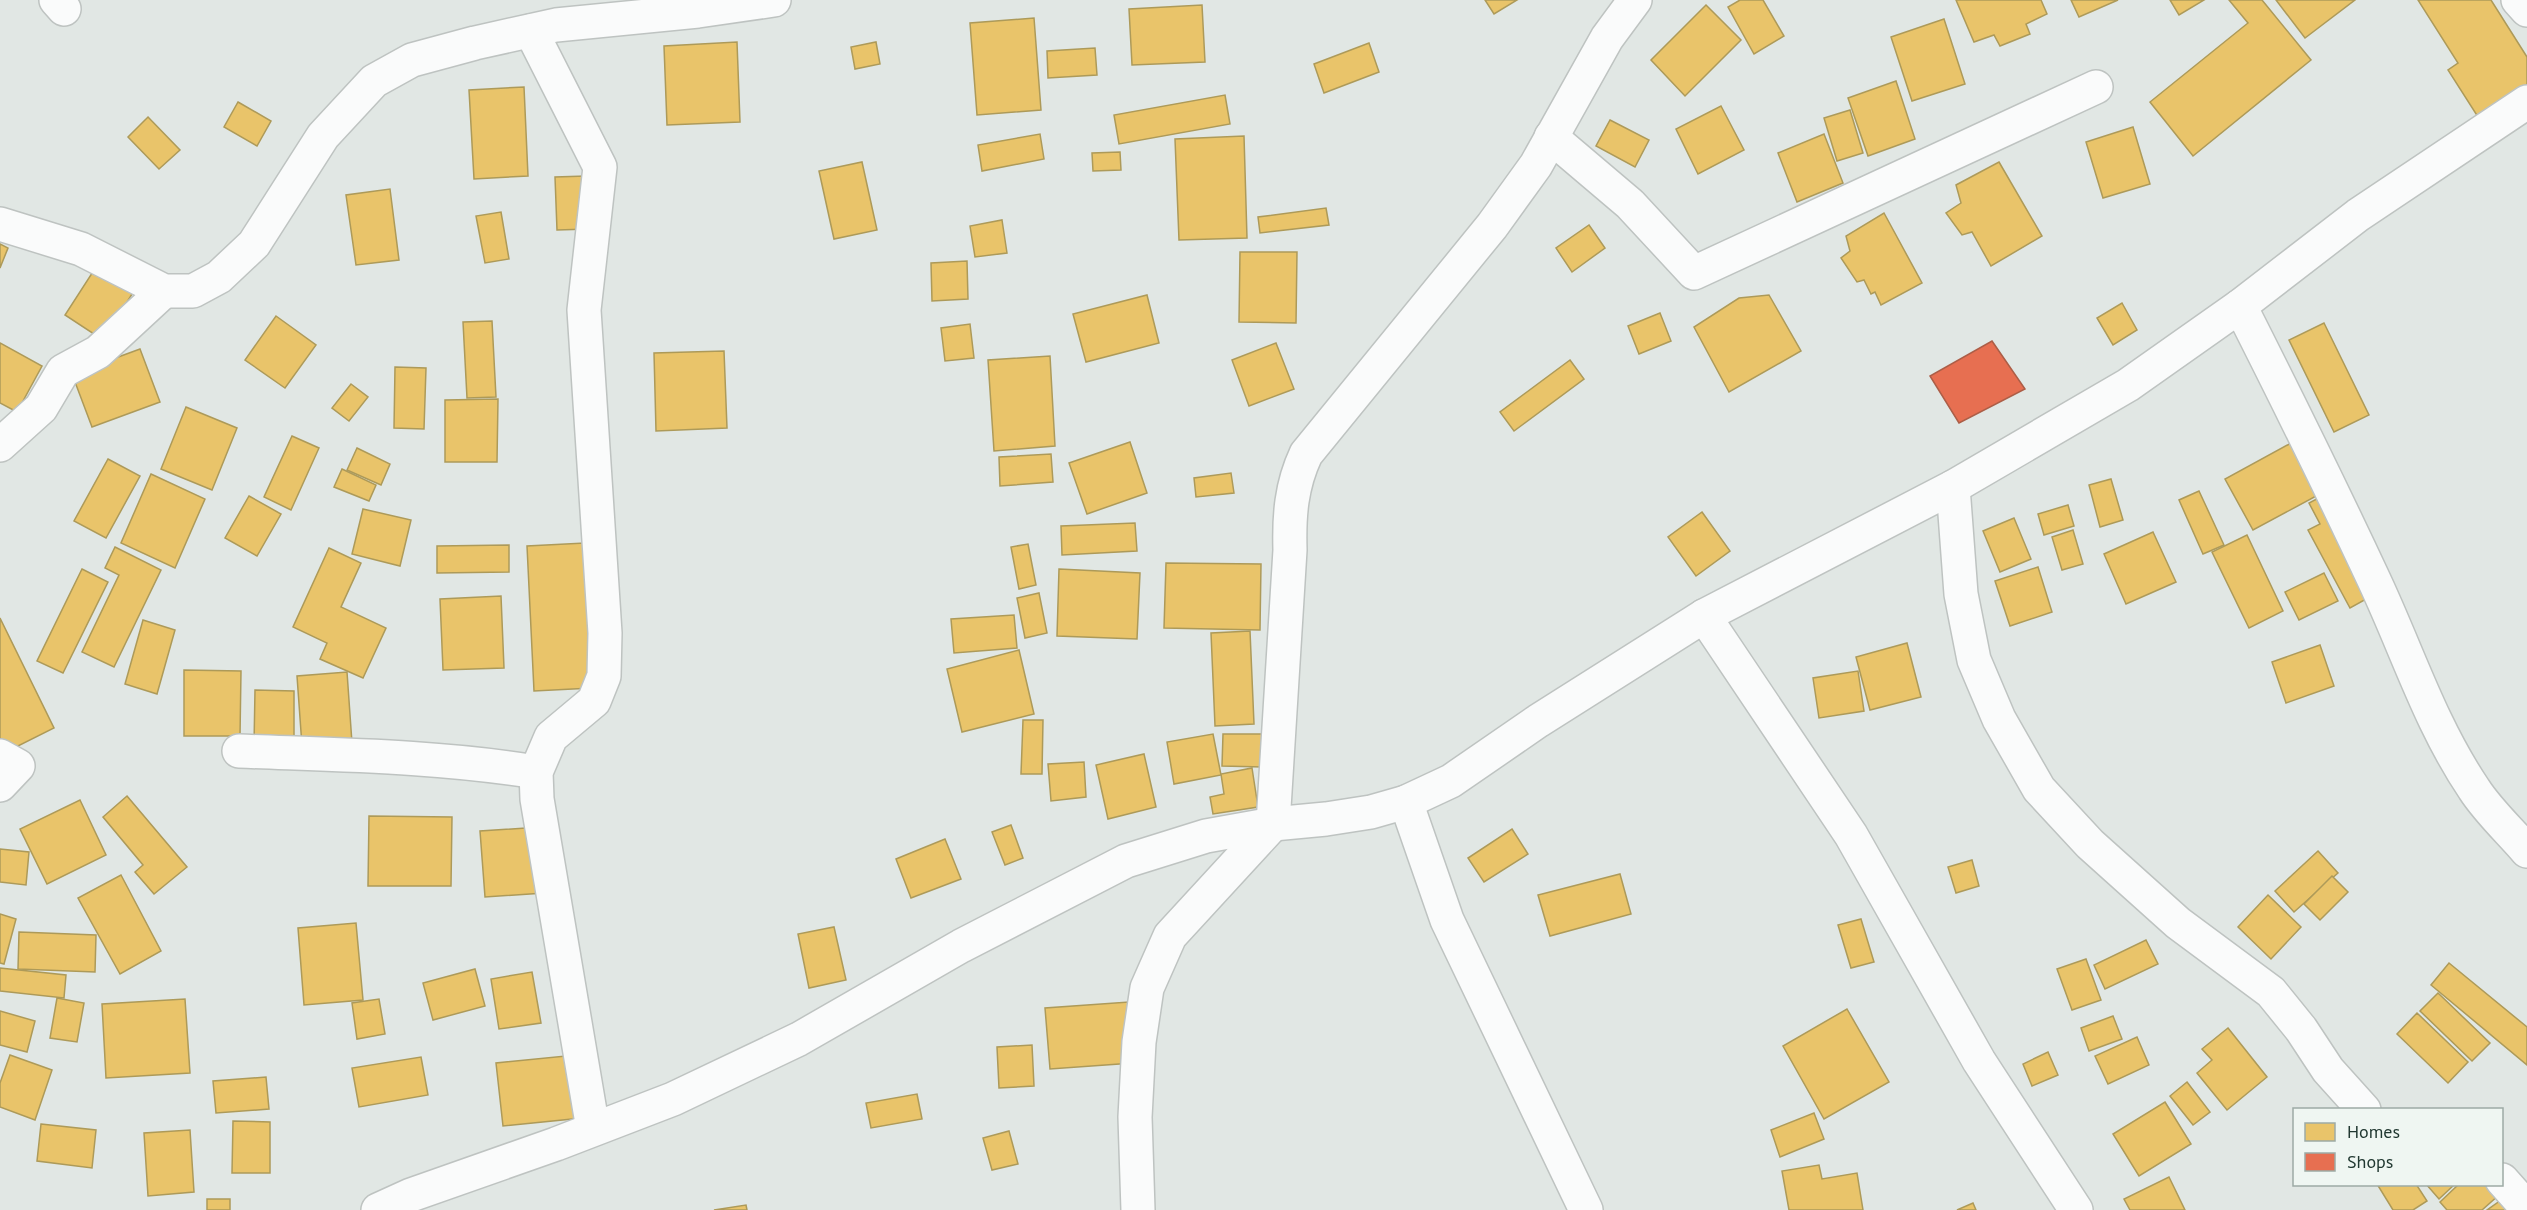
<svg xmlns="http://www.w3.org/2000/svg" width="2527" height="1210" viewBox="0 0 2527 1210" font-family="'PT Sans',sans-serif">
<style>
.homes{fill:#e9c46a;stroke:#ad9a59;stroke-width:1.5}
.shops{fill:#e76f51;stroke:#ac5e47;stroke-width:1.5}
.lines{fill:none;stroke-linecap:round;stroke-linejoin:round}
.street-casing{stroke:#bec3c1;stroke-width:36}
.street{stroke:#fafbfb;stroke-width:33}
</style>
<rect width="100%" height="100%" fill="#e1e7e4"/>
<g class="homes">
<polygon points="1485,0 1517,0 1494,14"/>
<polygon points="1740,0 1763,0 1784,36 1754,54 1728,7"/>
<polygon points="1956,0 2041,0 2047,14 2026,24 2030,34 2000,46 1994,35 1974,42"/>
<polygon points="2071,0 2118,0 2079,17"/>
<polygon points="2170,0 2204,0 2179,15"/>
<polygon points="2229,0 2262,0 2311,60 2193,156 2150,102 2248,23"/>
<polygon points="2276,0 2355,0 2305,38"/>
<polygon points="2418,0 2491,0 2527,57 2527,86 2478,117 2448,70 2458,63"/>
<polygon points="1202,5 1205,62 1132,65 1129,9"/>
<polygon points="1706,5 1741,40 1685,96 1651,60"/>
<polygon points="1034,18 1041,110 977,115 970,23"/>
<polygon points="1944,19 1965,84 1912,101 1891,37"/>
<polygon points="737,42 740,122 667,125 664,46"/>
<polygon points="876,42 880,64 855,69 851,47"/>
<polygon points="1369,43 1379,72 1324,93 1314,64"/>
<polygon points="1095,48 1097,75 1048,78 1047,51"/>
<polygon points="1896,81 1915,139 1868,156 1848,98"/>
<polygon points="524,87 528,176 474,179 469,90"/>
<polygon points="1225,95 1230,124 1119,144 1114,115"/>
<polygon points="238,102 271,121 257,146 224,127"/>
<polygon points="1721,106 1744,150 1698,174 1676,129"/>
<polygon points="1850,110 1863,153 1837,161 1824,118"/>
<polygon points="148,117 180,150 159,169 128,137"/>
<polygon points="1610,120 1649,140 1635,167 1596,146"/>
<polygon points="2133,127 2150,184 2103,198 2086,142"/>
<polygon points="1040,134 1044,159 982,171 978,145"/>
<polygon points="1824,134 1843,183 1797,202 1778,153"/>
<polygon points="1244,136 1247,238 1179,240 1175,139"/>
<polygon points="1120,152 1121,170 1093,171 1092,153"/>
<polygon points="862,162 877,230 834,239 819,171"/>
<polygon points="1999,162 2042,236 1991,266 1972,232 1962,235 1946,213 1961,203 1956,185"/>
<polygon points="586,176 589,229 557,230 555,177"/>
<polygon points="390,189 399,260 356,265 346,195"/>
<polygon points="1326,208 1329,225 1260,233 1258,217"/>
<polygon points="501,212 509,259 485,263 476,216"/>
<polygon points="1884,213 1922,283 1881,305 1875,292 1871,294 1864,280 1857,282 1841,258 1850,251 1846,236"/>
<polygon points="1002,220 1007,253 975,257 970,226"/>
<polygon points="1589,225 1605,248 1572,272 1556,248"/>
<polygon points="0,244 8,248 0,268"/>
<polygon points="1240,252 1297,252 1296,323 1239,322"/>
<polygon points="967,261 968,299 932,301 931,263"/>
<polygon points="96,267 134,291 103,340 65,315"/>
<polygon points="1147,295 1159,343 1086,362 1073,314"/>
<polygon points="1769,295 1801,351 1729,392 1694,327 1739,298"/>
<polygon points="2122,303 2137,330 2113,345 2097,318"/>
<polygon points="1660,313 1671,341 1639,354 1628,326"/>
<polygon points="276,316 316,345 285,388 245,360"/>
<polygon points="492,321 496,397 467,398 463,322"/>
<polygon points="2324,323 2369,415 2334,432 2289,340"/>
<polygon points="970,324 974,358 945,361 941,328"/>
<polygon points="0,343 42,366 17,412 0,403"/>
<polygon points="1276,343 1294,389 1249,406 1232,360"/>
<polygon points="140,349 160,402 92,427 72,374"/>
<polygon points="724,351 727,428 656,431 654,353"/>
<polygon points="1050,356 1055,446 994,451 988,360"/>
<polygon points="1570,360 1584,379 1514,431 1500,412"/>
<polygon points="395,367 426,368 424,429 394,428"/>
<polygon points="351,384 368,397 349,421 332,408"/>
<polygon points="498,399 497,462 445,462 445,400"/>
<polygon points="186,407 237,428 212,490 161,469"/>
<polygon points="292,436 319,448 291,510 264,497"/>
<polygon points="1130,442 1147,493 1087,514 1069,463"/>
<polygon points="2293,442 2320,494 2253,530 2225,479"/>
<polygon points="357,448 390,464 381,485 347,470"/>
<polygon points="1051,454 1053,482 1000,486 999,457"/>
<polygon points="108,459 140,476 106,538 74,521"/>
<polygon points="342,469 376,485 369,501 334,487"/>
<polygon points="1231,473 1234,493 1196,497 1194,478"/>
<polygon points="151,474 205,499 175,568 121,543"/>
<polygon points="2111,479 2123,520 2100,527 2089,485"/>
<polygon points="2199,491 2224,545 2203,554 2179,500"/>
<polygon points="2326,494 2379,592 2350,608 2308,530 2320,524 2309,503"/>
<polygon points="249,496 281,514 257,556 225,538"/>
<polygon points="2068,505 2074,526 2044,535 2038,514"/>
<polygon points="363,509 411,520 400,566 352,554"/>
<polygon points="1702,512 1730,551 1696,576 1668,537"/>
<polygon points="2014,518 2031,559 2000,572 1983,531"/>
<polygon points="1135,523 1137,551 1062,555 1061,526"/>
<polygon points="2073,530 2083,564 2062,570 2052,537"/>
<polygon points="2153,532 2176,582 2126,604 2104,554"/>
<polygon points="2247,535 2283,611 2249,628 2212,552"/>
<polygon points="585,543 592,688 534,691 527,546"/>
<polygon points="1028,544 1036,585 1019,589 1011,547"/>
<polygon points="509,545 509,572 437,573 437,546"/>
<polygon points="115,547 161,570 114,667 82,652 119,575 105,568"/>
<polygon points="329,548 361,563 341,607 386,628 363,678 320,659 327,643 293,627"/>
<polygon points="1166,563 1261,564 1260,630 1164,628"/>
<polygon points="2038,567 2052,612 2010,626 1995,581"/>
<polygon points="82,569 108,582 63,673 37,661"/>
<polygon points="1059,569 1140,573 1137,639 1057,636"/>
<polygon points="2324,573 2338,601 2299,620 2285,592"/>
<polygon points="1039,593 1047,633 1025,638 1017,598"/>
<polygon points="501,596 504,668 443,670 440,599"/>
<polygon points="1014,615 1017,648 954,653 951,619"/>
<polygon points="0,618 54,728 4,753 0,745"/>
<polygon points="143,620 175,630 157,694 125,684"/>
<polygon points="1250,631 1254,724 1215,726 1211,633"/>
<polygon points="1907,643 1921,697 1870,710 1856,657"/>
<polygon points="2320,645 2334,686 2286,703 2272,662"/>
<polygon points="1019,650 1034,714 962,732 947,669"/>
<polygon points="184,670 241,671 240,736 184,736"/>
<polygon points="1858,671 1864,711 1819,718 1813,678"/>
<polygon points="347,672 352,743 302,746 297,676"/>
<polygon points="255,690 294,691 294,745 254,745"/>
<polygon points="1023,720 1043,720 1042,774 1021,774"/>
<polygon points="1213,734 1221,775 1174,784 1167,742"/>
<polygon points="1223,734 1264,734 1263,767 1222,766"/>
<polygon points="1144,754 1156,807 1108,819 1096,765"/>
<polygon points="1084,762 1086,797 1051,801 1048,764"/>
<polygon points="1252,768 1258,807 1213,814 1210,797 1224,794 1221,774"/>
<polygon points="127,796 187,867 154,894 135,872 143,865 103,817"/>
<polygon points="80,800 106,855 47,884 20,829"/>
<polygon points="369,816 452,817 451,886 368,886"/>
<polygon points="1011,825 1023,858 1005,865 992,832"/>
<polygon points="540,827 544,893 485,897 480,831"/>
<polygon points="1512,829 1528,854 1484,882 1468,858"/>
<polygon points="945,839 961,879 911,898 896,859"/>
<polygon points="0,849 29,852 26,885 0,882"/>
<polygon points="2318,851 2338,873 2294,912 2275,891"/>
<polygon points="1972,860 1979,886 1956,893 1948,867"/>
<polygon points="1620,874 1631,914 1550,936 1538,895"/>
<polygon points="121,875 161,951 120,974 78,898"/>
<polygon points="2332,876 2348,892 2320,920 2304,904"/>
<polygon points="2268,895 2301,927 2271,959 2238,927"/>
<polygon points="0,914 16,919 4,964 0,963"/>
<polygon points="1861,919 1874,962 1851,968 1838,925"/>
<polygon points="356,923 363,1000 304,1005 298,928"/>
<polygon points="834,927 846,980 809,988 798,934"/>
<polygon points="19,932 96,935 95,972 18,969"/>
<polygon points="2146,940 2158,964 2105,989 2094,965"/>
<polygon points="2086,959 2101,1000 2072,1010 2057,969"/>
<polygon points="2449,963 2527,1027 2527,1065 2431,985"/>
<polygon points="0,968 66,975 64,998 0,991"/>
<polygon points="475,969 485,1006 433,1020 423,983"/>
<polygon points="532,972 541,1023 499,1029 491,979"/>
<polygon points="2438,993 2490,1043 2472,1061 2420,1011"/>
<polygon points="57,998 84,1003 77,1042 50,1038"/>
<polygon points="185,999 190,1073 106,1078 102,1004"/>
<polygon points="379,999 385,1034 357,1039 352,1003"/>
<polygon points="1129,1002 1133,1063 1050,1069 1045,1008"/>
<polygon points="1847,1009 1889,1082 1824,1119 1783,1046"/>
<polygon points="0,1011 35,1021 27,1052 0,1045"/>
<polygon points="2417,1013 2468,1062 2448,1083 2397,1034"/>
<polygon points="2113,1016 2122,1039 2089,1051 2081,1028"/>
<polygon points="2228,1028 2267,1077 2227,1110 2197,1073 2212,1060 2202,1049"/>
<polygon points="2137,1037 2149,1065 2108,1084 2095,1056"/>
<polygon points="1032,1045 1034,1086 999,1088 997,1047"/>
<polygon points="2048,1052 2058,1075 2032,1086 2023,1064"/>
<polygon points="10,1055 52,1070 35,1120 0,1107 0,1083"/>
<polygon points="576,1055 582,1118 503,1126 496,1063"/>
<polygon points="421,1057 428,1095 359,1107 352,1068"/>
<polygon points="266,1077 269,1109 216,1113 213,1081"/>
<polygon points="2187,1082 2210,1112 2193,1125 2170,1096"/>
<polygon points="917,1094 922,1119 871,1128 866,1103"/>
<polygon points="2165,1102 2191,1144 2139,1176 2113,1134"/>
<polygon points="1814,1113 1824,1139 1780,1157 1771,1130"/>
<polygon points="233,1121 270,1122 270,1173 232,1173"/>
<polygon points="41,1124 96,1130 92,1168 37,1161"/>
<polygon points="190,1130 194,1192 148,1196 144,1133"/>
<polygon points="1009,1131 1018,1164 992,1170 983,1138"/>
<polygon points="1819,1165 1822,1179 1857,1173 1863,1210 1789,1210 1782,1171"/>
<polygon points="2169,1177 2185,1210 2130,1210 2124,1199"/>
<polygon points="2377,1184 2416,1184 2427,1201 2413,1210 2393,1210"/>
<polygon points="2426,1184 2455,1184 2439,1199"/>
<polygon points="2459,1184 2490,1184 2499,1195 2482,1210 2447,1210 2440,1202"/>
<polygon points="2504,1198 2512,1210 2487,1210"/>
<rect x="207" y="1199" width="23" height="11"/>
<polygon points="1973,1203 1976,1210 1957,1210"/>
<polygon points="746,1205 747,1210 714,1210"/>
</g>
<polygon class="shops" points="1992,341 2025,389 1959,423 1930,376"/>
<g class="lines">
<g class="street-casing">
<g id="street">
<polyline points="56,0 64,9"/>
<polyline points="2518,0 2527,10"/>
<polyline points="531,31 600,167 584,310 605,633 604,676 594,701 551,737 536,772 537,799 593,1129"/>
<polyline points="1551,137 1630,204 1694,273 2096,87"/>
<polyline points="0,224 81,249 164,291 193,291 219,277 254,244 323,136 374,81 412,60 475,43 556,25 698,11 774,0"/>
<path d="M2240,306C2286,397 2331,488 2374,580C2407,650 2430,724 2474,789C2488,811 2510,831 2527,851"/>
<polyline points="0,445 41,408 63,371 98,352 164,291"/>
<polyline points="1953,487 1961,594 1974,660 1999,719 2039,789 2090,844 2178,923 2271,992 2301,1029 2328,1070 2364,1110"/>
<polyline points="1704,616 1851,835 1979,1061 2076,1210"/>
<path d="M239,751C338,755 437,756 536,772"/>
<polyline points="0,756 18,766 0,785"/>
<polyline points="1406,802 1447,920 1586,1210"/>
<polyline points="2502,1180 2527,1208"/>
<polyline points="378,1210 411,1195 556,1144 673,1099 799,1039 961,946 1126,861 1206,836 1273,824 1326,819 1371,812 1406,802 1451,781 1538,721 1704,616 1953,487 2128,385 2240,306 2358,215 2527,102"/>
<path d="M1138,1210L1135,1117L1139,1042L1147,988L1170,936L1273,824L1290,550C1289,516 1291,486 1306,454L1492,226L1536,165L1607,38L1635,0"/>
</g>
</g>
<use href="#street" class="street"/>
</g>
<rect x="2293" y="1108" width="210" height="78" fill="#eff6f2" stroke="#9daaa5" stroke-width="1.5"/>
<rect x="2305" y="1123" width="30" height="18" fill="#e9c46a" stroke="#9daaa5" stroke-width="1.5"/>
<text x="2347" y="1138" font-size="18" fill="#213831">Homes</text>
<rect x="2305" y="1153" width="30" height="18" fill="#e76f51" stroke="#9daaa5" stroke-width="1.5"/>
<text x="2347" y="1168" font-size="18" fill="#213831">Shops</text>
</svg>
